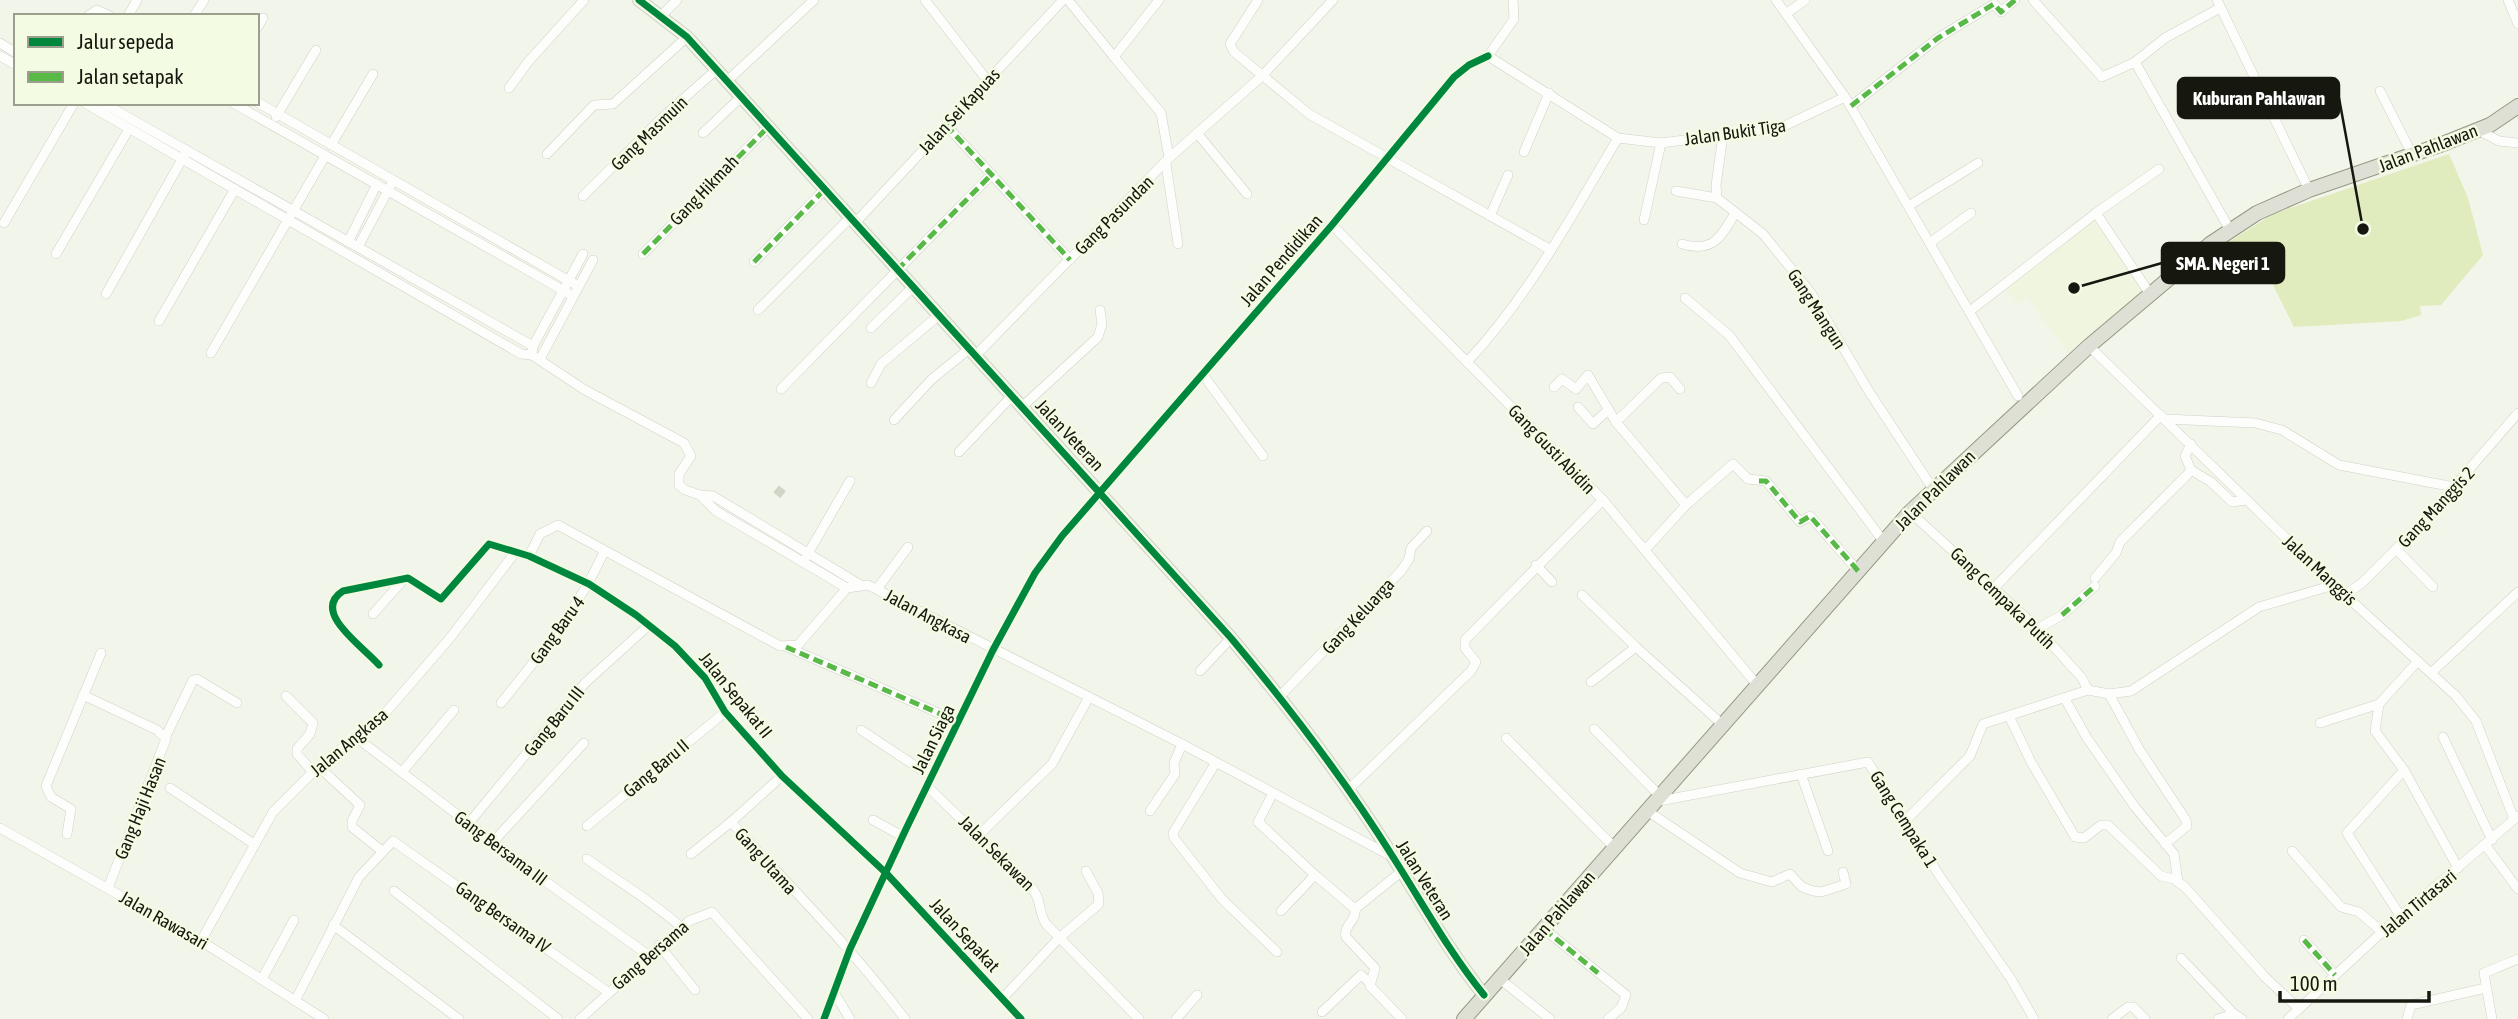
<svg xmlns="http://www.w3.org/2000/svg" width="2518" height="1019" viewBox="0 0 2518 1019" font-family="'Asap Condensed',sans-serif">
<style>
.built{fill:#eff5de}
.green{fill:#e0ebbe}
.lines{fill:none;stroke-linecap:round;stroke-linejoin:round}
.street-tunnel{stroke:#d1d4c8;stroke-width:9;stroke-dasharray:9 4.5;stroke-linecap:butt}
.street-casing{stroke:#cfd2c8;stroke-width:10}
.secondary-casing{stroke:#cfd2c8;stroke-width:14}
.primary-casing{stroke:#959983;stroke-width:16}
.street{stroke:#fdfefc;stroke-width:9}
.secondary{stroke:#eeefe8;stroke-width:12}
.primary{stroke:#dee0d5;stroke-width:14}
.quiet{stroke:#58b947;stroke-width:5;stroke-dasharray:10 5;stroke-linecap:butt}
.cycleway-casing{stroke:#f4fbe3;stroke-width:11}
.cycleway{stroke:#00873e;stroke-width:7}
.labels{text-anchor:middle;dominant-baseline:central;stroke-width:5;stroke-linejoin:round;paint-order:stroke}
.street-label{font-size:18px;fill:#16180f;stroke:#f4fbe3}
.leader{fill:none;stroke:#16180f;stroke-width:2.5}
.callout-dot{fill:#16180f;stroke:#f4fbe3;stroke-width:2.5}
.callout{fill:#16180f;stroke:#16180f;stroke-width:2.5}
.callout-label{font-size:19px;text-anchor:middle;font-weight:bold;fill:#fff}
</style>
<rect width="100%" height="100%" fill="#f2f5e9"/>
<polygon class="built" points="2094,219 2144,290 2068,353 2027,298 2017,304 2004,285"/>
<polygon class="green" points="2449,154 2468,198 2483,255 2441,305 2420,306 2421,315 2401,321 2294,327 2272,283 2257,280 2227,243 2273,214"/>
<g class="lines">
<polyline class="street-tunnel" points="776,489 785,496"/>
<g class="street-casing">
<g id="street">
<polyline points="925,0 987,80"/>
<polyline points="1068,0 1114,57 1159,0"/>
<polyline points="1258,0 1230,44 1234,52 1309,114 1551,250"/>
<polyline points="1776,0 1845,97"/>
<polyline points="2033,0 2102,77 2135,62 2165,38 2220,8"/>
<polyline points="2217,0 2309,190"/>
<polyline points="2508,0 2518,24"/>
<polyline points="1787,13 1805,0"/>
<polyline points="88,16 97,10 110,16"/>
<polyline points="128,16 137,0"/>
<polyline points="194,16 204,0"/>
<polyline points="660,17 677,0"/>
<polyline points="257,28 263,18"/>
<polyline points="0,43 16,53"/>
<polyline points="0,56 16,65"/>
<polyline points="1488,56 1618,138 1661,143 1780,128 1845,97 2018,396"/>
<polyline points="1488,56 1514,19 1513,0"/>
<polyline points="2135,62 2230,230"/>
<polyline points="727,81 814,0"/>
<polyline points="509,88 528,62 584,0"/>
<polyline points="2380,91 2413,156"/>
<polyline points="257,102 578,286"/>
<polyline points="85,103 521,354 532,355"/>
<polyline points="103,103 533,346 532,355 585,390 684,443 691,456 679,474 679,485 685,490 700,495 713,496 859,584"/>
<polyline points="233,103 573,296"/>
<polyline points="1851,106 1938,38 1994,4 2001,12 2015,0"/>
<polyline points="276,117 316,50"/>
<polyline points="946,125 1070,260"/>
<polyline points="2478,130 2499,141 2518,143"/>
<polyline points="703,133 740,98"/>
<polyline points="1197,133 1247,194"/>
<polyline points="1723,135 1716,185 1717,198 1763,234 1811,293 1868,390 1933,489"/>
<polyline points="331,145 373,74"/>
<polyline points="1524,152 1549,93"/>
<polyline points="547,154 594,105 613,104 687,37"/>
<polyline points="1169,158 1262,76 1333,0"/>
<polyline points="1166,164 1178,244"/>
<polyline points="1676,191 1717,198"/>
<polyline points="583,196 665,115 716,70"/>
<polyline points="1910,205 1978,163"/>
<polyline points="2096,213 2150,294"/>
<polyline points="1490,216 1508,175"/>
<polyline points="1644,220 1661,143"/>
<polyline points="4,223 74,103"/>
<polyline points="855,223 1063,0"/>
<polyline points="1332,225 1603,500 1758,686"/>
<polyline points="348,242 377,184"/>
<polyline points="1931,242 1971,213"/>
<path d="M1682,244C1712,253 1721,238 1735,213"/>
<polyline points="358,247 393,181"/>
<polyline points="56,254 129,129"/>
<polyline points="643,254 767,128"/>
<polyline points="754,262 824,190"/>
<polyline points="106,294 185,154"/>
<polyline points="1685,298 1729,335 1884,542"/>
<polyline points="758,310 850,218"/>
<polyline points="1970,311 2096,213 2159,169"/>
<polyline points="159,321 235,189"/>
<polyline points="871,328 913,287"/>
<polyline points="533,346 583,254"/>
<polyline points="2089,346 2334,585 2456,696 2476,721 2514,819"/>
<polyline points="211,353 325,156"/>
<polyline points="975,356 1169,158 1161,113 1114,57"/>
<polyline points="540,359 593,260"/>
<path d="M1467,362C1529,296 1572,215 1618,138"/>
<polyline points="1203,375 1263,456"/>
<polyline points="871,383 881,364 938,316"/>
<polyline points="1554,387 1562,379 1576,389 1588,375 1616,422"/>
<polyline points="781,389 992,174"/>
<polyline points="1680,389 1670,377 1661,378 1616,422 1686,505"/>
<polyline points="1023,406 1098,337 1102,324 1100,310"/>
<polyline points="1578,407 1593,424 1608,410"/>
<polyline points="2165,419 2255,423 2282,430 2339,465 2454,487"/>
<polyline points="894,420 932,379 969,349"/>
<polyline points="959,452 1012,396"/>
<polyline points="2191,470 2211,482 2232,502 2246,500"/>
<polyline points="700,495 716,511 847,588"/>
<polyline points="1910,512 2035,626 2082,678 2088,690 2109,694 2131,691 2259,607 2334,585"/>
<polyline points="2396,549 2433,587"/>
<polyline points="1645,550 1686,505 1733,464 1748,479 1766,481 1800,522 1810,516 1859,572"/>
<polyline points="529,556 540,534 558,525 780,646 798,645 847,588 868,585 1182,744 1391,856"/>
<polyline points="806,557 850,481"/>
<polyline points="1536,565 1552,582"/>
<polyline points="2095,578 2116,553 2120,542 2187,475 2191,470 2185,456 2191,444"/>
<polyline points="1995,587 2161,415"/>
<polyline points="877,589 908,547"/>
<polyline points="2346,594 2362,583 2427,518 2518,413"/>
<polyline points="1582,595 1636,647"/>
<polyline points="373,614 405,578"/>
<polyline points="2037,629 2062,615 2095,586"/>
<polyline points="787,647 959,722"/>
<path d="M379,665C364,647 310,612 343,591L408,578L441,599L489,544L529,556L589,584L636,615L675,646L705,678L725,712L782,776L886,873L1021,1019"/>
<polyline points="1200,671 1231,638"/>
<polyline points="2431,673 2518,592"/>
<polyline points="1591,682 1636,647 1723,725"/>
<polyline points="2109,694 2139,749 2186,820 2187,826 2165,844"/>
<polyline points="83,695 157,730 166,739 108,888"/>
<polyline points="286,696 313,723 310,734 297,749 297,754 313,772"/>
<polyline points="1280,696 1401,571 1409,559 1411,548 1427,531"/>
<polyline points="2065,699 2087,738 2135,807 2174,854 2178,882"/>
<path d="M501,703C540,655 578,609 604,552"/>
<polyline points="2379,704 2375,731 2404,770 2458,868"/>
<polyline points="2009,716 2031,762 2075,837 2084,838 2101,825 2108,825 2161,876 2174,879 2185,887 2265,977 2299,1009"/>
<polyline points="2320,723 2379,704 2418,661"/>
<polyline points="1594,729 1662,798"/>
<polyline points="861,730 932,777"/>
<polyline points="2443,737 2492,840"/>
<polyline points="165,738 193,680 197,679 237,703"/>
<polyline points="357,738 531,871 648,955"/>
<polyline points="1506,738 1616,849"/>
<polyline points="1215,764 1173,833 1174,838 1222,899 1277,952"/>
<polyline points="319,767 360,805 352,821 352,827 382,851"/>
<polyline points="402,772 454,710"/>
<polyline points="1801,774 1828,851"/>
<path d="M782,776L731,822C790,887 852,948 905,1019"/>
<path d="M927,786L1032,888C1042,900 1038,912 1046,924L1139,1019"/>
<polyline points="170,788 254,844"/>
<polyline points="1348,790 1471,671 1476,662 1465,648 1465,640 1603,500"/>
<polyline points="1273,793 1258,822 1315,875"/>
<polyline points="1659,801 1868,762 1939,875 2011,979 2034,1019"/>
<polyline points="1150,811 1175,774 1174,763 1182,744"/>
<polyline points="1649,812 1740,873 1772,882 1790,874 1802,887 1813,891 1821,892 1846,884 1843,872"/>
<polyline points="873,820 902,836"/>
<polyline points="1906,820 1970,756 1983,724 2088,690"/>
<polyline points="468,824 585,683 648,626"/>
<polyline points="587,826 725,712"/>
<polyline points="0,828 201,941 324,1019"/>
<polyline points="67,834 71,809 51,797 46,786 101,653"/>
<polyline points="980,834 1052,764 1089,697"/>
<polyline points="492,843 584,743"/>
<polyline points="2486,846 2518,889"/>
<polyline points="2292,851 2341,907 2359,912 2382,932"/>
<polyline points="691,854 731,822"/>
<path d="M587,859C619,882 652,901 681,927"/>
<polyline points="394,891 558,1019"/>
<path d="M1355,909C1357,921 1343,925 1346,937L1375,968L1370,986L1402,1019"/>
<polyline points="1281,911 1315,875 1355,909 1402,871"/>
<polyline points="2401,917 2347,833 2404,770"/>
<polyline points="333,925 459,1019"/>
<polyline points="1544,929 1626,995 1621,1008 1608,1019"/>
<polyline points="2304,940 2335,975"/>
<polyline points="201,941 273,812 313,772 387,711 450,638 514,554"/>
<polyline points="659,945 695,990"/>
<polyline points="2181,958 2234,1014"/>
<polyline points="262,979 294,920"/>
<polyline points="1500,979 1550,1019"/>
<polyline points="834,992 850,1019"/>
<polyline points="1002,999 1058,939 1099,904 1098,893 1086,871"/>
<polyline points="295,1001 359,877 393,841 608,992"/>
<polyline points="1322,1012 1361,975 1370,983"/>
<polyline points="580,1019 689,921 712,912 808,1019"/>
<polyline points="824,1019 850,949 906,829 993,650 1035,573 1062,536 1332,225 1454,77 1469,65 1488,56"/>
<polyline points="1176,1019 1197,995"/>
<polyline points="2112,1019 2128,1007 2133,1007 2145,1019"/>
<polyline points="2218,1019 2234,1014 2242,1019"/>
<polyline points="2288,1019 2382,932 2518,816"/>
<polyline points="2407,1019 2411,1005 2486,988"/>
<polyline points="2492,1019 2484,973 2518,959"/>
</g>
</g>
<g class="secondary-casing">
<path id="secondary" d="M639,0L687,37L1231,638C1289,707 1345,780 1393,857C1423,904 1449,952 1484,995"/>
</g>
<g class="primary-casing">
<polyline id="primary" points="1464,1019 1910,512 2089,346 2210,244 2257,213 2309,190 2440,145 2490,125 2518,106"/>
</g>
<use href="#street" class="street"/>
<use href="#secondary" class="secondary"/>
<use href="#primary" class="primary"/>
<g class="quiet">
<polyline points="1851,106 1938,38 1994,4 2001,12 2015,0"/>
<polyline points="946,125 1070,260"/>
<polyline points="643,254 767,128"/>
<polyline points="754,262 824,190"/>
<polyline points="897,270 992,174"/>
<polyline points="1759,481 1766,481 1800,522 1810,516 1859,572"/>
<polyline points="2062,615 2095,586"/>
<polyline points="786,647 959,722"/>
<polyline points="1544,929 1598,973"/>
<polyline points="2304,940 2335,975"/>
</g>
<g class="cycleway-casing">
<g id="cycleway">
<path d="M639,0L687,37L1231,638C1289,707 1345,780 1393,857C1423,904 1449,952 1484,995"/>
<path d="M379,665C364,647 310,612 343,591L408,578L441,599L489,544L529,556L589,584L636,615L675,646L705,678L725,712L782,776L886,873L1021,1019"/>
<polyline points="824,1019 850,949 906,829 993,650 1035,573 1062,536 1332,225 1454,77 1469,65 1488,56"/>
</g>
</g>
<use href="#cycleway" class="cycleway"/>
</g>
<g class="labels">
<g class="street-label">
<text transform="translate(959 111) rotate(-47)">Jalan Sei Kapuas</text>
<text transform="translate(1735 132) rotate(-8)">Jalan Bukit Tiga</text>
<text transform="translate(649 133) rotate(-44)">Gang Masmuin</text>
<text transform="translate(2428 148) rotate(-21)">Jalan Pahlawan</text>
<text transform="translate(704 190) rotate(-46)">Gang Hikmah</text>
<text transform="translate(1114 215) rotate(-45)">Gang Pasundan</text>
<text transform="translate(1281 260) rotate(-49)">Jalan Pendidikan</text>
<text transform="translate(1817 309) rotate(57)">Gang Mangun</text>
<text transform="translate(1070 435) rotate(47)">Jalan Veteran</text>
<text transform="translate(1552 449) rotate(46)">Gang Gusti Abidin</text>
<text transform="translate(1935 490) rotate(-45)">Jalan Pahlawan</text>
<text transform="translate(2436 507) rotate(-47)">Gang Manggis 2</text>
<text transform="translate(2320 570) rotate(43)">Jalan Manggis</text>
<text transform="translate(2003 598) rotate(44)">Gang Cempaka Putih</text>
<text transform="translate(928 616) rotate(28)">Jalan Angkasa</text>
<text transform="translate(1358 616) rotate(-47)">Gang Keluarga</text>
<text transform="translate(557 630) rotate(-54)">Gang Baru 4</text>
<text transform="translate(736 695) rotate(51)">Jalan Sepakat II</text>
<text transform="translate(554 721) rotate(-51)">Gang Baru III</text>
<text transform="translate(933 739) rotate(-64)">Jalan Siaga</text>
<text transform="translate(349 742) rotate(-40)">Jalan Angkasa</text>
<text transform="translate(656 768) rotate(-40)">Gang Baru II</text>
<text transform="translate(140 808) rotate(-68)">Gang Haji Hasan</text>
<text transform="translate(1904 819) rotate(58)">Gang Cempaka 1</text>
<text transform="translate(501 848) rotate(37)">Gang Bersama III</text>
<text transform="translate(997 853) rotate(45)">Jalan Sekawan</text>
<text transform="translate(766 861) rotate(48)">Gang Utama</text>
<text transform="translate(1425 880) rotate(58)">Jalan Veteran</text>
<text transform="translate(2418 903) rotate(-40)">Jalan Tirtasari</text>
<text transform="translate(1557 913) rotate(-49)">Jalan Pahlawan</text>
<text transform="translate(503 917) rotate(35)">Gang Bersama IV</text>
<text transform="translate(164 920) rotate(30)">Jalan Rawasari</text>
<text transform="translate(965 935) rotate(47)">Jalan Sepakat</text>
<text transform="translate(650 955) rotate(-41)">Gang Bersama</text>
</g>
</g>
<path class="leader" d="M2363 229L2339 98M2074 288L2162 263"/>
<g class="callout-dot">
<circle cx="2363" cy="229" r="7"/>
<circle cx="2074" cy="288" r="7"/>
</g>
<g class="callout">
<rect x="2178" y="78" width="161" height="40" rx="7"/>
<rect x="2162" y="243" width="122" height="40" rx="7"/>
</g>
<g class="callout-label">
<text x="2259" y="105">Kuburan Pahlawan</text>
<text x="2223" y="270">SMA. Negeri 1</text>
</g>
<rect x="14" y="14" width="245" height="91" fill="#f4fbe3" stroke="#9ba08e" stroke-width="2"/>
<rect x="28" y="37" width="35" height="10" fill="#00873e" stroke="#9ba08e" stroke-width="2"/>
<text x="77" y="49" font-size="21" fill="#16180f">Jalur sepeda</text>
<rect x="28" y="72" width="35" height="10" fill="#58b947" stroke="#9ba08e" stroke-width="2"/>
<text x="77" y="84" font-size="21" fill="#16180f">Jalan setapak</text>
<path d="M2280 991v10h149v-10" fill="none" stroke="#16180f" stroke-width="3.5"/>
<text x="2290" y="991" font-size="21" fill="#16180f" stroke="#f4fbe3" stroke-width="5" paint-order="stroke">100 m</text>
</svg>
